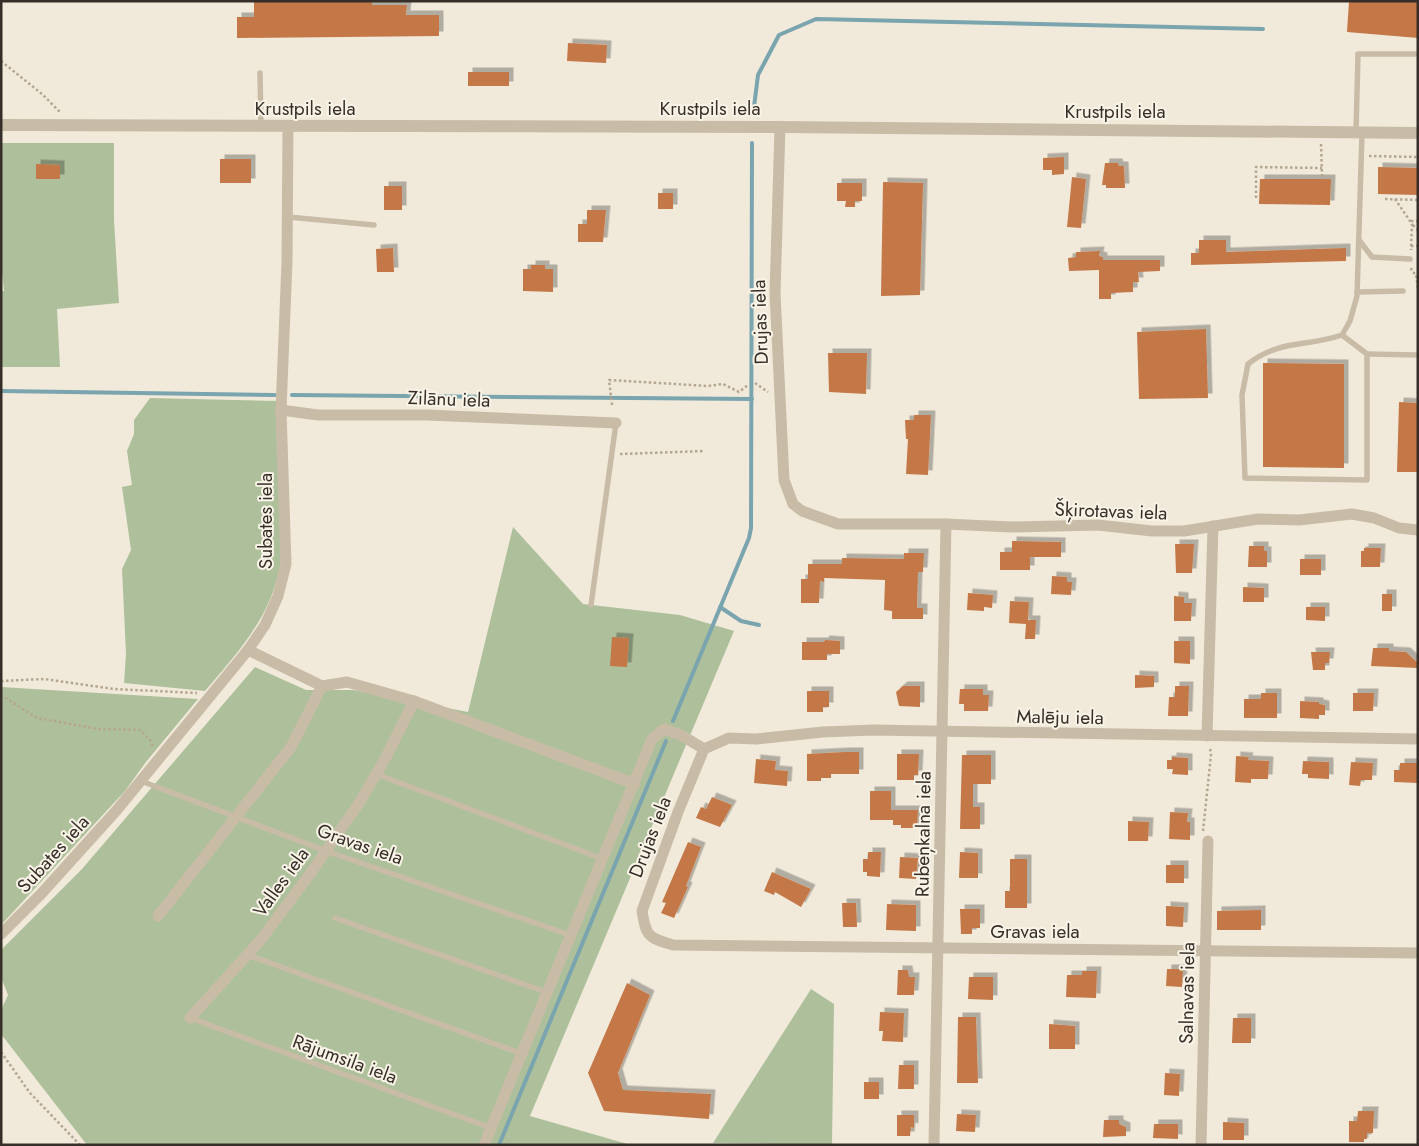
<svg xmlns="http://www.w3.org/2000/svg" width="1419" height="1146" viewBox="0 0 1419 1146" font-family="Jost,sans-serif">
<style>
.green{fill:#aec09b}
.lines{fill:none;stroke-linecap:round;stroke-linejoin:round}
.stream{stroke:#7aa4ae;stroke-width:4}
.building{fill:#c47846;filter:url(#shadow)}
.path{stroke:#b5a691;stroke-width:2.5;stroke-dasharray:2.5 2.5;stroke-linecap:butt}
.service{stroke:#c9bca7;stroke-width:5.5}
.minor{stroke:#c9bca7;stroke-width:11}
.tertiary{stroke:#c9bca7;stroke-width:12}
.labels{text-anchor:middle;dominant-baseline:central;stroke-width:4;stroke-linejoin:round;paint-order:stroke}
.street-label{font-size:19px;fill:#362e28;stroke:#f9f4e7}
</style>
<defs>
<filter id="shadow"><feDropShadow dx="4.5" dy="-4.5" stdDeviation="0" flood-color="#0004"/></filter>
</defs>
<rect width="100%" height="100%" fill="#f1eadb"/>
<g class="green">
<polygon points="1,143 114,143 114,220 119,303 57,309 60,367 1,367 1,291 4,291 1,260"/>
<path d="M150,398L279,401L282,552C277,610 241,649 205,691L124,683L126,654L122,569L131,550L122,487L132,485L127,451L134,434V420Z"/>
<polygon points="513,527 583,604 680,615 734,631 530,1116 631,1145 87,1145 1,1034 1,1010 8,995 1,977 1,950 82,869 255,667 306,690 354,690 468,712"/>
<polygon points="1,687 198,699 146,762 125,791 1,925"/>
<polygon points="811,989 834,1004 832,1145 713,1143"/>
</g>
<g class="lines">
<g class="stream">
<polyline points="754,107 758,75 779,35 816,19 1263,29"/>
<polyline points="1,391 275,395"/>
<polyline points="292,395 752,399"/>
<polyline points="720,607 741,621 759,625"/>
<polyline points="673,721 749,538 751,528 752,143"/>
<polyline points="499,1145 666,741"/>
</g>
</g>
<g class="building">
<polygon points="254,1 372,1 372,5 407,5 406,15 439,15 439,36 237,38 237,17 254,17"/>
<polygon points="1349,1 1418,1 1418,38 1347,32"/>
<polygon points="568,43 607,45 606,63 567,61"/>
<rect x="468" y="72" width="41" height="14"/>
<polygon points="1064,157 1064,174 1052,175 1052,170 1043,170 1043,158"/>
<rect x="220" y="159" width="31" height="24"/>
<polygon points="1105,163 1118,163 1119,166 1124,166 1125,188 1106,188 1106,185 1102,185"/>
<polygon points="36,164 60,165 60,179 36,179"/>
<polygon points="1378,167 1418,168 1418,195 1378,194"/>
<polygon points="1072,177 1086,179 1081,228 1067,227"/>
<polygon points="1260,179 1331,179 1330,205 1259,204"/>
<polygon points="883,182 923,183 920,295 881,296"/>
<polygon points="837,183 862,183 862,201 855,201 855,207 845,207 846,201 837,201"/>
<rect x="384" y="186" width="18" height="24"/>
<rect x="658" y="193" width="15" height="16"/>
<polygon points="587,210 606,210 603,242 578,242 578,224 587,224"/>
<polygon points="1199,240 1226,240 1226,252 1346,248 1346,261 1191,265 1191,253 1199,253"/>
<polygon points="393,248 394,272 377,272 376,249"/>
<polygon points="1100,251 1099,256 1103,257 1103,260 1160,260 1160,271 1138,272 1139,282 1133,282 1133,292 1111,293 1111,299 1099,299 1099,270 1069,271 1068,258 1076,257 1076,252"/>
<polygon points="531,265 545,265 545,269 553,269 553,292 523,291 523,269 531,269"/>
<polygon points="1206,329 1208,398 1139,399 1137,332"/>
<polygon points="828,353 867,353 866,394 829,392"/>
<polygon points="1263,363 1344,364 1344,468 1263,467"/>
<polygon points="1399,402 1418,403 1418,472 1397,472"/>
<polygon points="914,415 931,415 928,475 906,474 908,439 906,439 905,420 914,420"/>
<polygon points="1012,541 1061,542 1061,557 1030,557 1030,570 1000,570 1000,552 1012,552"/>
<polygon points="1175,544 1194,544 1192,573 1176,573"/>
<polygon points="1249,546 1264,546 1264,551 1267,551 1267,567 1248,567"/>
<polygon points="1364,548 1381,548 1380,567 1361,567 1361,551 1364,551"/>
<polygon points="904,553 924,553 923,572 918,572 917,608 923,608 923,619 892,619 892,611 884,610 885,580 824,578 824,582 820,581 819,603 801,603 801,579 808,579 808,564 842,564 842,558 904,559"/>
<rect x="1300" y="559" width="21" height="16"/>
<polygon points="1052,576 1067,577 1067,582 1072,582 1071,595 1051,594"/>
<polygon points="1243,587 1264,588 1264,602 1243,602"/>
<polygon points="968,593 993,595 992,608 984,607 984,611 967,610"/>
<rect x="1382" y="594" width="10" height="17"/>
<polygon points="1174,596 1184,597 1184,603 1192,603 1191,621 1174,621"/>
<polygon points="1010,601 1029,602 1028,620 1036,620 1035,639 1025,639 1026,624 1009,623"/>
<polygon points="1306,607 1325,607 1325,621 1306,620"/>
<polygon points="612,637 629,638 627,667 610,666"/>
<polygon points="825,640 840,641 840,654 827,654 827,660 802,660 802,642 824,642"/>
<polygon points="1174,641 1190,641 1190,664 1174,663"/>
<polygon points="1373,648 1389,648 1389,651 1406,652 1418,663 1418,668 1371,666"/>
<polygon points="1311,652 1330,652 1329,663 1325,663 1325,670 1313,670"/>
<polygon points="1135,675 1154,676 1154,687 1135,688"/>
<polygon points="903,686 920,686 920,707 899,706 896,692"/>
<polygon points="1175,686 1189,686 1188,716 1168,716 1169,697 1175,697"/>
<polygon points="960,689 983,689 983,695 989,695 988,711 964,711 964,704 959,704"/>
<polygon points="807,691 829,691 829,707 823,707 823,712 807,712"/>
<polygon points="1261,693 1277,693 1277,718 1244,718 1244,699 1261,699"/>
<polygon points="1353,693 1374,693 1373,711 1353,711"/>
<polygon points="1300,701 1319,702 1319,704 1325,705 1325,715 1319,715 1319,719 1300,718"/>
<polygon points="845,752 859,752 859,774 831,774 831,778 821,778 821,781 807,781 807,754"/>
<polygon points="897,754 919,754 918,775 914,775 914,780 897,780"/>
<polygon points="962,755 991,755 991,784 973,784 973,807 980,807 980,829 960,829"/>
<polygon points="1236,756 1249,757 1248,760 1269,761 1268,779 1251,779 1251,783 1235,782"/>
<polygon points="1172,757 1188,758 1188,775 1172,774 1173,769 1167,769 1167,760 1172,760"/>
<polygon points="756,759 776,761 775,770 788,771 787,786 754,783"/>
<polygon points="1303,761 1329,762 1329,779 1308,778 1308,774 1302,774"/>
<polygon points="1351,762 1373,763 1372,780 1361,780 1360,786 1349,785"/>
<polygon points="1400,763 1418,763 1418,783 1394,782 1394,770 1400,770"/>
<polygon points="870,791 891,791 891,810 918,810 917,828 901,828 901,825 893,825 893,820 870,820"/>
<polygon points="712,797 732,805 720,827 696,818 701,807 706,809"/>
<polygon points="1170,812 1188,813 1187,822 1190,822 1190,840 1169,839"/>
<polygon points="1128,821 1149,822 1148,841 1128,841"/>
<polygon points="688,842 701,847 686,886 688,887 674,918 661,913 666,903 662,902"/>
<polygon points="868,852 881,852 880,877 867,876 867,872 863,872 863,859 868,859"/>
<polygon points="960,852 978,853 978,878 959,878"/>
<polygon points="900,857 918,858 916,879 899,878"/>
<polygon points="1010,859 1027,859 1027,908 1005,908 1005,891 1010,891"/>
<rect x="1166" y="865" width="18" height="18"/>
<polygon points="772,872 811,889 801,907 775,892 774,895 764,891"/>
<polygon points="842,903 856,903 857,927 843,927"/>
<polygon points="887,904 916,905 916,931 886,930"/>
<polygon points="1166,906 1184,907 1183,927 1166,926"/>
<polygon points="960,909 980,909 980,928 972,928 972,934 961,934"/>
<polygon points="1261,910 1261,930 1217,930 1217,911"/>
<polygon points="1167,969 1183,969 1182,987 1166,986"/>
<polygon points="898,970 908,970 909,977 915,977 914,995 897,995"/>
<polygon points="1082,971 1097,971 1096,998 1066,997 1067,975 1082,975"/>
<polygon points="969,977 993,977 993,1000 968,999"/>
<polygon points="627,983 650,995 618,1073 623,1090 711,1094 709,1119 604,1111 588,1073"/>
<polygon points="880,1012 904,1013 903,1042 882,1041 883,1031 879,1031"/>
<polygon points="958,1017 976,1017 978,1083 957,1083"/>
<polygon points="1233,1018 1251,1018 1251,1043 1232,1043"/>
<polygon points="1049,1024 1075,1026 1075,1049 1049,1049"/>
<polygon points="899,1065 914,1065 914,1089 898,1089"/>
<polygon points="1165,1073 1180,1074 1179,1096 1164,1095"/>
<rect x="864" y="1082" width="15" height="17"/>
<polygon points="1358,1111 1374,1111 1373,1133 1367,1133 1367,1139 1364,1139 1364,1142 1349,1142 1349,1121 1357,1121"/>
<polygon points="957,1114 976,1115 975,1132 956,1131"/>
<polygon points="897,1115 914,1115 914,1128 911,1127 910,1136 897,1136"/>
<polygon points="1104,1120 1119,1120 1119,1124 1126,1127 1126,1136 1103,1137"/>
<polygon points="1223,1122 1244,1123 1244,1140 1223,1140"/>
<polygon points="1154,1124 1178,1124 1178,1139 1153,1138"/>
</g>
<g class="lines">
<g class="path">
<polyline points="1,61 42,94 61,113"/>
<polyline points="1321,144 1322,175 1324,179"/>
<polyline points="1369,156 1418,157"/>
<polyline points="1256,198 1256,167 1322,168"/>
<polyline points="1385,199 1418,200"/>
<polyline points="1395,199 1412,224 1411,250"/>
<polyline points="1411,221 1418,221"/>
<polyline points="1413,225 1418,230"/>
<polyline points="1411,246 1418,246"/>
<polyline points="1411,268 1412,272 1416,274 1418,290"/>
<polyline points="755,383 768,392"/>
<polyline points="612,405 609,380 708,386 723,384 739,392 748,385"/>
<polyline points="620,454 705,451"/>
<polyline points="1,681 44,679 114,689 197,693"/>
<polyline points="1,695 37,718 98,729 140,730 151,741 153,747"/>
<polyline points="1203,831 1211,755 1210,747"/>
<polyline points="1,1052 30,1093 80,1145"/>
</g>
<g class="service">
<polyline points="260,73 261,126"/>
<polyline points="1356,132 1358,54 1418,54"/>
<polyline points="288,217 374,225"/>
<polyline points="1359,240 1372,257 1410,259"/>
<polyline points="1357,292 1403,291"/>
<path d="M1342,335L1367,354V480L1245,478L1242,395L1248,364C1280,339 1307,347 1342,335L1350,321L1357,296L1362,133"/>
<polyline points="1367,354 1418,355"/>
<polyline points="591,605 616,423"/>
<polyline points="376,774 603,859"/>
<polyline points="141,781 326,851 570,935"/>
<polyline points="335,918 546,992"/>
<polyline points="248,955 520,1053"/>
<polyline points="190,1018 491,1128"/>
</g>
<g class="minor">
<polyline points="780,127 775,293 784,480 793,504 802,511 838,524 946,524 1011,527 1098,525 1152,531 1184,531 1258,519 1299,520 1352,514 1374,518 1399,528 1418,530"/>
<polyline points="281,410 318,415 427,415 616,423"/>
<polyline points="248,650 322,686 347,682 414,701 635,784"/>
<polyline points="1207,736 1213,526"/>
<path d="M704,749L678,812L642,911C646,937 649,938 673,945L1418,953"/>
<polyline points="704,749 729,738 756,739 823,732 874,730 1418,739"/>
<polyline points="158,916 291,747 322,686"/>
<polyline points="1,934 41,894 116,811 248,650 265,625 278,596 286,564 281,410 287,262 288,126"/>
<polyline points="190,1018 259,942 310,874 359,803 385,759 414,701"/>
<polyline points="484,1145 652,739 664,729 681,735 704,749"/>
<polyline points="934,1145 946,524"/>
<polyline points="1201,1145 1208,841"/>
</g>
<polyline class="tertiary" points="1,125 780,127 1418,133"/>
</g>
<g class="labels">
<g class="street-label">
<text x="305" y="108">Krustpils iela</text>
<text x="710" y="108">Krustpils iela</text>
<text x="1115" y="111">Krustpils iela</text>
<text transform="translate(760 322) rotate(-92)">Drujas iela</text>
<text transform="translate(449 399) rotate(2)">Zilānu iela</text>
<text transform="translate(1111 511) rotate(2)">Šķirotavas iela</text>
<text transform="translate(265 521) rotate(-90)">Subates iela</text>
<text transform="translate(1060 717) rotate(1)">Malēju iela</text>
<text transform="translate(923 834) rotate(-89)">Rubeņkalna iela</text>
<text transform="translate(650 837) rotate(-69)">Drujas iela</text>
<text transform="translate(360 844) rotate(19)">Gravas iela</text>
<text transform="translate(53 854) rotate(-48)">Subates iela</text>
<text transform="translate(281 882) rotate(-54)">Valles iela</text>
<text x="1035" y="931">Gravas iela</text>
<text transform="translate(1187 993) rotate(-89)">Salnavas iela</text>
<text transform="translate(345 1059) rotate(20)">Rājumsila iela</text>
</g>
</g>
<rect width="1419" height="1146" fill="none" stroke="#362e28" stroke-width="5"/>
</svg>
